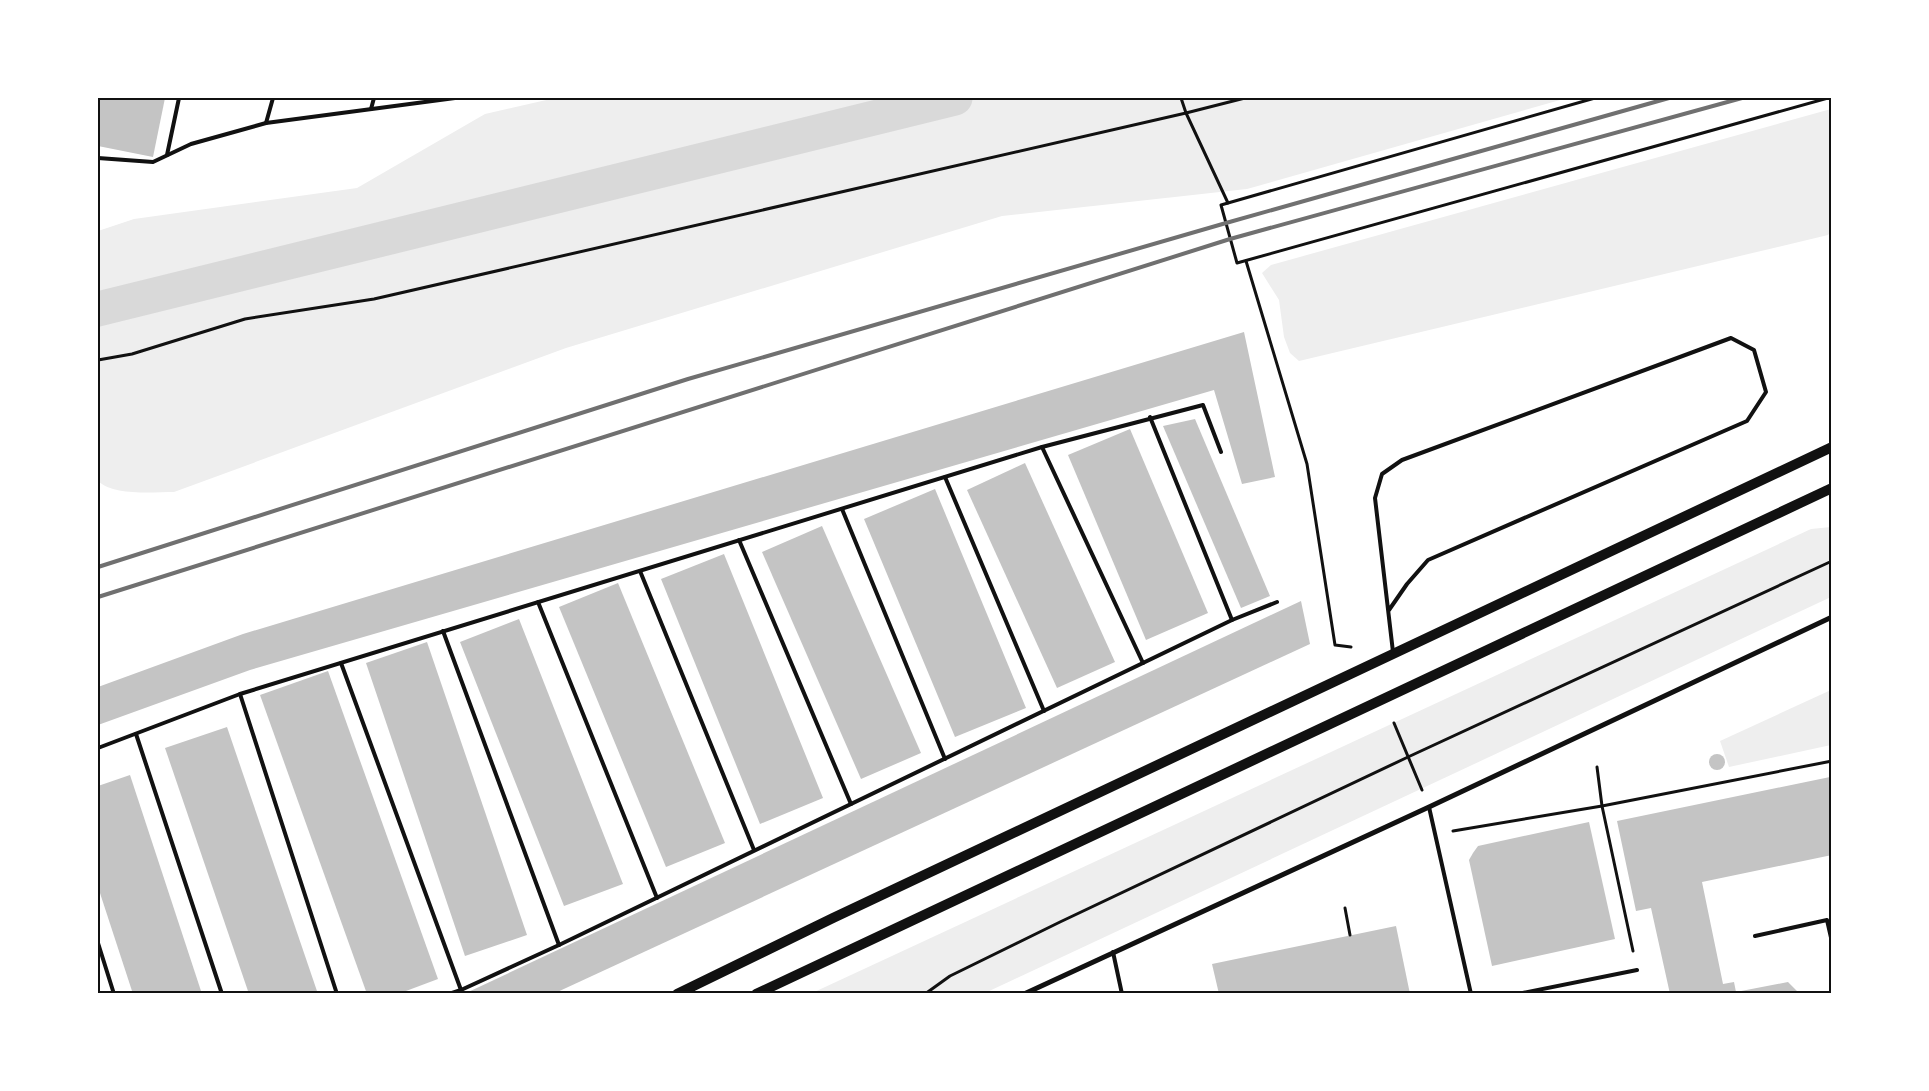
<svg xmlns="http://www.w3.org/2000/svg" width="1929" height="1091" viewBox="0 0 1929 1091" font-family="'Fira Sans Condensed',sans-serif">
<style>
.green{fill:#eee}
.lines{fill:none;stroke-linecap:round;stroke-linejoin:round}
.canal{stroke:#d9d9d9;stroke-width:35}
.building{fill:#c4c4c4}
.path{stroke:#111;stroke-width:3}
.service{stroke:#111;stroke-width:4}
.minor{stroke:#111;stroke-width:5}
.secondary{stroke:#111;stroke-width:10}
.rail{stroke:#707070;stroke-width:4}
.neatline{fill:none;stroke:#111;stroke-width:2}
</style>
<rect width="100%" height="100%" fill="#fff"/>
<g class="green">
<path d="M555,98H1567L1247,189L1002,216L566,348L174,492C152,492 114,496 98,481V231L134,219L357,188L485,114Z"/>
<polygon points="1831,109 1832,230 1828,235 1299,361 1290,353 1284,337 1279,300 1262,273 1271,265"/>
<polygon points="1831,527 1831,597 985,993 810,994 1811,529"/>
<polygon points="1831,690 1831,745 1729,767 1720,741"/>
</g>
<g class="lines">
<polyline class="canal" points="98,309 955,98"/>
</g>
<g class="building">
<polygon points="98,98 165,98 153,157 98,146"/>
<polygon points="1244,332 1275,477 1242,484 1214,390 250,670 98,725 98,687 243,634"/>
<polygon points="1195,419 1270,596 1241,608 1163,426"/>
<polygon points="1130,429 1208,613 1146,640 1068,455"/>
<polygon points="1025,463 1115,662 1057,688 967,490"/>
<polygon points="935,489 1026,708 955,737 864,519"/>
<polygon points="822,526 921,753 861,779 762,552"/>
<polygon points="724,554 823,798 760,824 661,579"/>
<polygon points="618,583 725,843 666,867 559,607"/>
<polygon points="1301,601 1310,644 553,994 464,994"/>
<polygon points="519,619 623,884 564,906 460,642"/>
<polygon points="427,642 527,935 465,956 366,663"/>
<polygon points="328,671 438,979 398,994 367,994 260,695"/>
<polygon points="227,727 318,994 249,994 165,748"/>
<circle cx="1717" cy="762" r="8"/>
<polygon points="130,775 202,994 133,994 98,887 98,786"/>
<polygon points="1830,777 1832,786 1832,855 1702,882 1723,984 1734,982 1736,992 1788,982 1800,994 1670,994 1651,908 1636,911 1617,821"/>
<polygon points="1589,822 1615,939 1492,966 1469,860 1473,853 1478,846"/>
<polygon points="1396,926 1410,994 1219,994 1212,964"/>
</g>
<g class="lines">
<g class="path">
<polyline points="1181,98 1186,113 1228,203"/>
<polyline points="1595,98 1221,205 1237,263 1828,98"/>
<polyline points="1246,261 1307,464 1335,645 1351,647"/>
<polyline points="98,360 132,354 245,319 374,299 1186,113 1245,98"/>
<polyline points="1394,723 1422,790"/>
<polyline points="1597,767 1602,806 1633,951"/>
<polyline points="1453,831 1602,806 1832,761"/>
<polyline points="1345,908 1350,935"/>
<polyline points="925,994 950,976 1060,922 1408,757 1832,561"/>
</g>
<g class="service">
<polyline points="371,109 374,98"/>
<polyline points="266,123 273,98"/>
<polyline points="167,155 179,98"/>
<polyline points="98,158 153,162 191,144 266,123 455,98"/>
<polyline points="1150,417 1232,620"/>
<polyline points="1042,447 1143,663"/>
<polyline points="945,477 1044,711"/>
<polyline points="842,509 945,759"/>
<polyline points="739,540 851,804"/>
<polyline points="640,571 754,850"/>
<polyline points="538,602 657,898"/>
<polyline points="1389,610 1407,584 1428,560 1747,421 1766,392 1754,350 1731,338 1402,460 1382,474 1375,498 1393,652"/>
<polyline points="443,631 559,945"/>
<polyline points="341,663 461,990"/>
<polyline points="240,694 337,994"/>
<polyline points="136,734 222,994"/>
<polyline points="98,748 240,694 1042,447 1203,405 1221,452"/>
<polyline points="1429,807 1471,994"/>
<polyline points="1755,936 1827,920 1832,942"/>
<polyline points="98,943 114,994"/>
<polyline points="1113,952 1122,994"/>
<polyline points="449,994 461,990 559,945 1232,620 1277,602"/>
<polyline points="1518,994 1637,970"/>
</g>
<polyline class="minor" points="1024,994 1429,807 1832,617"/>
<g class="secondary">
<polyline points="677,994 833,918 1832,447"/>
<polyline points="756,994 1832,488"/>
</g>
<g class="rail">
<polyline points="98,567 688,379 1226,223 1669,98"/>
<polyline points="98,597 1230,239 1742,98"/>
</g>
</g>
<rect width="1929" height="1091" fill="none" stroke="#ffffff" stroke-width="198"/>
<rect x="99" y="99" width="1731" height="893" class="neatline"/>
</svg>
